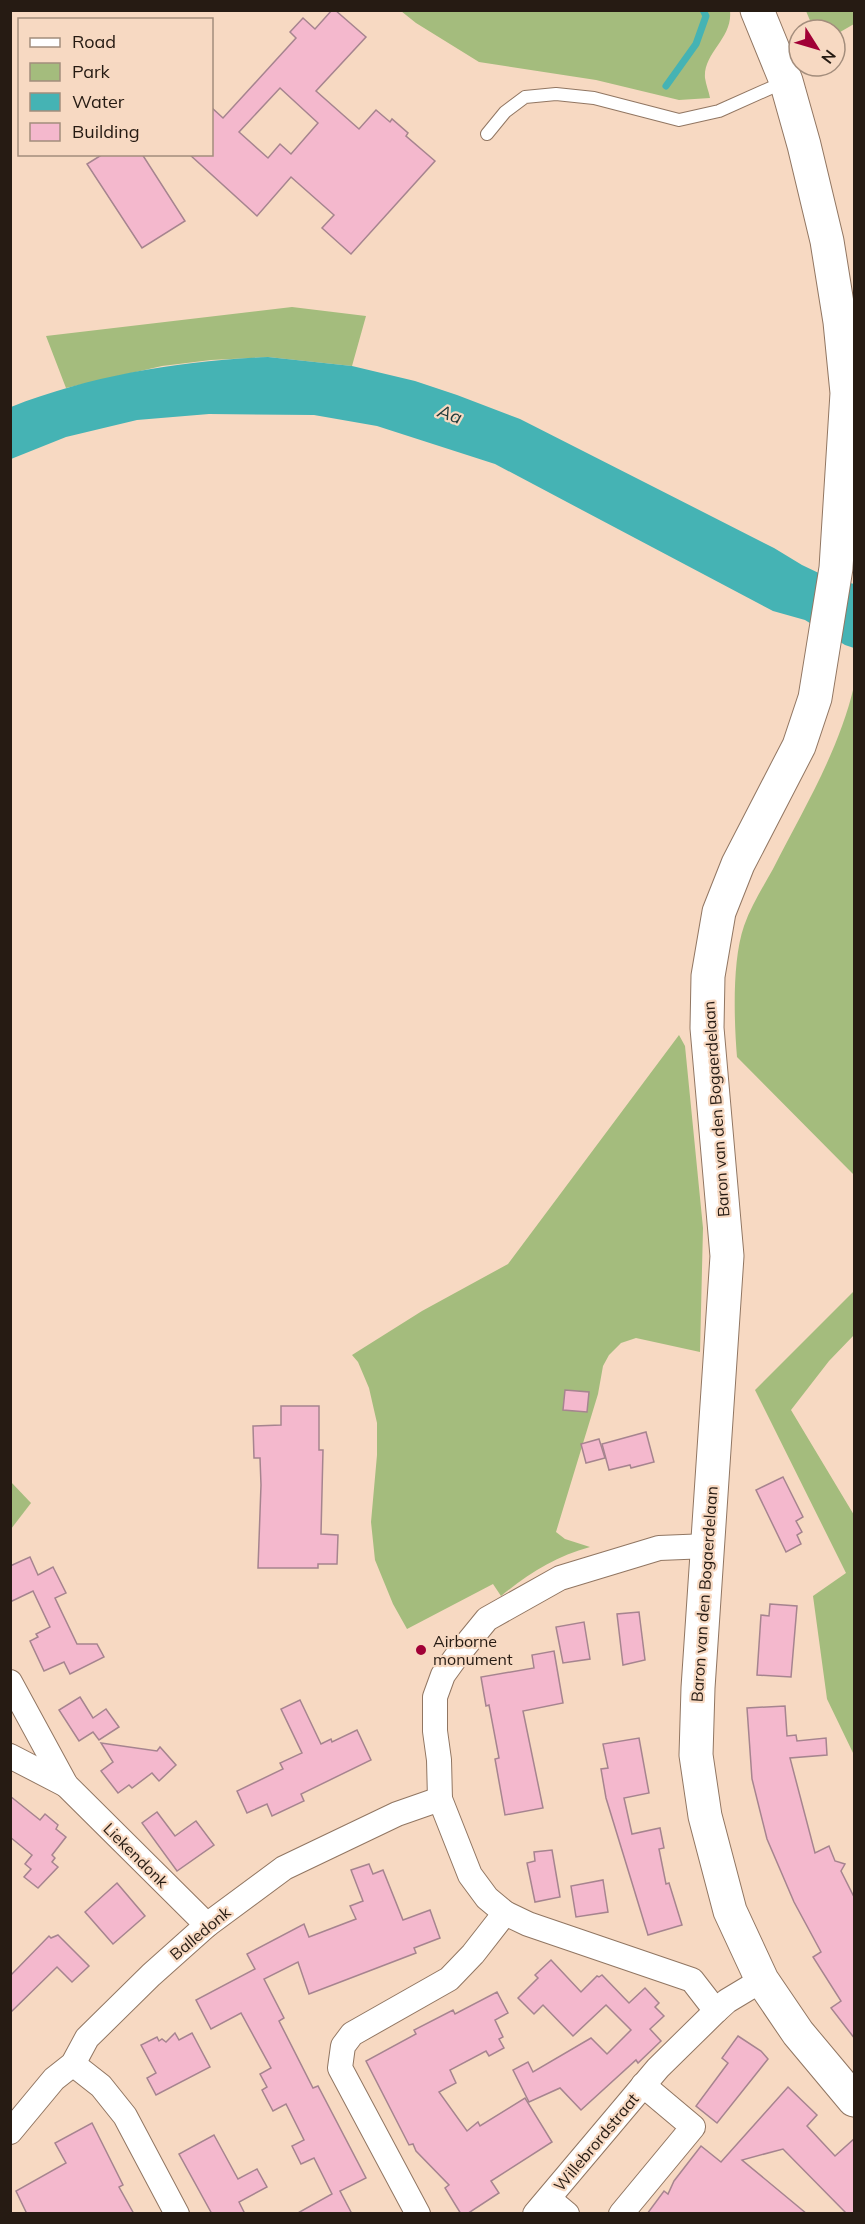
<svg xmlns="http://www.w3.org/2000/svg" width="865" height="2224" viewBox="0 0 865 2224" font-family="Mulish,sans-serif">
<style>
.green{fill:#a4bc7d}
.water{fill:#45b3b4}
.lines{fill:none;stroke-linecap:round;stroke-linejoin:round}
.stream{stroke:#45b3b4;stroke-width:7}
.building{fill:#f4b8cd;stroke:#a6848f;stroke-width:1.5;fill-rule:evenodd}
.lane-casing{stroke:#917662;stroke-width:14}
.street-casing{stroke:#917662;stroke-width:26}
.secondary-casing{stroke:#917662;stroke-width:35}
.lane{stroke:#fff;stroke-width:12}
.street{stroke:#fff;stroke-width:24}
.secondary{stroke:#fff;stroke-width:33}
.poi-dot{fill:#a10036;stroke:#f7d9c2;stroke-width:2}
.labels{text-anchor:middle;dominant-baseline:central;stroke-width:4.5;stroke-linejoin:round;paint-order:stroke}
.street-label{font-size:16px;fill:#261b13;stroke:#f7d9c2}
.poi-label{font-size:16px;fill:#261b13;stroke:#f7d9c2;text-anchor:start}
.water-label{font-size:18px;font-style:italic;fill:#213a3a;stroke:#f7d9c2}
</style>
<rect width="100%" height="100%" fill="#f7d9c2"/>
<g class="green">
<path d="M730,11C733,38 703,53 705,78C706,85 709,92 710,98L679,100L596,80L479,62L416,23L401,11Z"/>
<polygon points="806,11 854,11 854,24 835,35 835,30 814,30"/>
<polygon points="292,307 366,316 352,366 268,357 211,360 162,366 66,388 46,336"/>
<path d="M854,686V1175L737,1057C734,1021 732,960 744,926C751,906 763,887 773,869C803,810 839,751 854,686Z"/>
<path d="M679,1035L685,1046L703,1228L700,1352L636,1338L621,1343L609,1355L603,1366L598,1394L556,1532L565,1539L590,1547C556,1556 528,1574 501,1596L493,1584L407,1629L393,1604L375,1560L371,1522L377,1455V1423L369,1388L358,1362L352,1355L422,1311L508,1264Z"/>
<polygon points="854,1291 854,1335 829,1361 791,1410 854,1515 854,1755 827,1699 813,1596 846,1573 755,1390"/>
<polygon points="11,1482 31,1503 11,1529"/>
</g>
<path class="water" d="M268,357L352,366L415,381L457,395L520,419L774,548L802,565L825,576L854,584V648L845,645L805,620L773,611L495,464L377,426L314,415L209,414L137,420L66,437L11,459V407C93,375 179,361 268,357Z"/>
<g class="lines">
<polyline class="stream" points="666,86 696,44 706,16 703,10"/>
</g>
<g class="building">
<path d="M332,10H335L366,37L316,91L359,129L376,110L390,122L392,119L408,133L406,136L435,161L351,254L322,228L334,215L291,177L257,216L189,154H212V108L223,118L296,38L290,32L303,18L315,29ZM280,88L318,123L291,154L280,144L268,158L239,132Z"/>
<polygon points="103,154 142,154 185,221 142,248 87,164"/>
<polygon points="565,1390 589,1392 587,1412 563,1410"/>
<polygon points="281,1406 319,1406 319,1450 323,1450 321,1534 338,1535 337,1564 318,1564 318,1568 258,1568 261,1485 260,1458 254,1458 253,1426 281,1425"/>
<polygon points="646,1432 654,1462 631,1468 630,1465 609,1470 602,1444"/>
<polygon points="599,1439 605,1458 586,1463 581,1444"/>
<polygon points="783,1477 803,1517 796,1521 802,1532 797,1535 801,1544 786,1552 756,1490"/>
<polygon points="30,1557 38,1575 53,1567 66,1593 55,1598 77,1644 97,1644 104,1657 70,1674 64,1662 44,1671 30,1641 38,1637 36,1634 50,1627 33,1591 10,1602 10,1566"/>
<polygon points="770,1604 797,1606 791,1677 757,1675 761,1615 769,1616"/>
<polygon points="639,1612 645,1660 623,1665 617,1614"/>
<polygon points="584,1622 590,1659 563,1663 556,1627"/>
<polygon points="554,1651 563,1703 523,1711 543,1808 505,1815 495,1759 499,1758 489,1705 486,1706 481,1677 534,1668 532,1655"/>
<polygon points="80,1697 93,1718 106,1709 119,1727 99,1740 93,1732 79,1741 59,1710"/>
<polygon points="300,1700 321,1744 331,1739 332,1742 357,1730 371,1760 301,1794 304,1801 272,1816 267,1804 247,1813 237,1791 283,1769 280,1763 302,1753 281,1709"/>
<polygon points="785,1706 787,1736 796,1735 797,1741 826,1738 827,1755 790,1758 815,1853 829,1846 835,1861 845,1864 841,1871 855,1899 855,2039 831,2008 841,2001 813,1957 821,1952 794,1902 767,1839 752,1779 747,1708"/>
<polygon points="639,1738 649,1793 624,1798 632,1834 660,1828 664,1848 659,1849 666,1884 669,1883 682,1925 648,1935 606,1798 601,1769 608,1768 603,1744"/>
<polygon points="101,1743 157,1751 160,1747 176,1765 159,1781 152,1773 132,1788 129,1785 118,1793 101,1771 113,1762"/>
<polygon points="10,1796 40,1820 45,1814 58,1825 56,1829 66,1837 52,1855 55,1858 52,1862 58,1867 38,1888 24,1877 31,1869 25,1864 32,1855 10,1837"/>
<polygon points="157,1812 175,1836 196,1821 214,1845 177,1871 142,1823"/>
<polygon points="552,1850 560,1897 535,1902 527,1863 535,1861 534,1852"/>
<polygon points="369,1864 373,1874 383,1870 403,1920 430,1910 440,1938 414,1948 416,1953 309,1994 298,1962 264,1979 284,2018 279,2021 313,2088 318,2086 366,2178 340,2191 352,2214 296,2214 332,2194 314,2158 301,2164 292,2146 304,2140 286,2104 273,2111 262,2090 267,2087 260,2074 271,2068 241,2013 211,2029 196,2000 255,1969 247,1954 304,1924 309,1937 356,1919 350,1906 363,1901 351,1870"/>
<polygon points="603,1880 608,1912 576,1917 571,1886"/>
<polygon points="117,1883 145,1916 113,1944 85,1912"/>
<polygon points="58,1935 89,1966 72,1982 57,1967 10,2013 10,1976 49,1936 51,1938"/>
<polygon points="551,1960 581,1992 597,1976 599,1977 602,1975 629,2003 645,1988 659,2003 655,2007 664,2016 650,2029 661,2041 638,2063 636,2060 581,2110 560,2088 529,2102 513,2070 528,2062 533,2072 591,2038 607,2054 631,2030 606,2005 573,2036 543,2005 534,2014 518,1998 538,1978 535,1975"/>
<polygon points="497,1992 508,2013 495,2020 503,2037 499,2039 504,2048 489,2056 486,2051 450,2070 456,2083 439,2092 467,2131 478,2122 480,2126 525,2098 552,2142 491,2181 499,2193 467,2214 461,2214 445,2188 449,2185 416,2151 413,2144 409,2145 366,2061 416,2034 414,2030 453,2010 455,2014"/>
<polygon points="175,2033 179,2040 192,2033 210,2067 156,2095 147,2078 156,2073 141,2045 157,2037 159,2041 162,2039 166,2042"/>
<polygon points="738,2036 761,2051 768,2059 717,2123 696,2106 728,2063 722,2058"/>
<polygon points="788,2087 817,2115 807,2126 835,2156 855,2138 855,2214 847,2214 783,2149 742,2160 807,2214 647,2214 664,2191 668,2194 674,2181 701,2146 721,2162"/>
<polygon points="92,2123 123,2185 119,2187 134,2214 27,2214 16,2191 66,2163 55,2143"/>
<polygon points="214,2135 238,2179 257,2169 267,2187 239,2202 245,2214 212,2214 179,2154"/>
</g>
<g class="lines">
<g class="lane-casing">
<polyline id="lane" points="487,134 505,112 525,97 556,94 594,98 679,120 719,111 784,82"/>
</g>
<g class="street-casing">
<g id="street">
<polyline points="708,1546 659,1548 560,1578 487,1619 456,1657 443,1675 435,1697 435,1731 439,1760 440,1799 470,1875 487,1898 505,1913 528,1924 692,1980 716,2011 727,2001 762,1980"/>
<polyline points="10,1682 66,1785 207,1925"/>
<polyline points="10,1756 66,1785"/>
<polyline points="73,2064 101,2086 125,2116 177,2214"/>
<polyline points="10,2132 54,2079 73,2064 87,2038 151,1975 207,1925 284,1868 397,1814 440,1799"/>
<polyline points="549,2199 567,2214"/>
<polyline points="418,2214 340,2068 343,2046 352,2034 449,1979 473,1954 505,1913"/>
<polyline points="535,2214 658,2068 716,2011"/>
<polyline points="621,2214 693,2127 643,2085"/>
</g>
</g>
<g class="secondary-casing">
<polyline id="secondary" points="757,10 786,81 804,145 827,241 840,322 847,393 836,568 815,698 799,746 738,864 719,912 708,976 707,1028 727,1256 698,1688 696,1755 705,1816 730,1911 762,1980 798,2033 854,2100"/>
</g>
<use href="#lane" class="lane"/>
<use href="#street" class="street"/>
<use href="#secondary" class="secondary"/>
</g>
<circle class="poi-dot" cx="421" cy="1650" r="6"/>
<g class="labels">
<g class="street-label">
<text transform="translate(716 1109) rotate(-94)">Baron van den Bogaerdelaan</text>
<text transform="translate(704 1594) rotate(-86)">Baron van den Bogaerdelaan</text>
<text transform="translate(136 1855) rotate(45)">Liekendonk</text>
<text transform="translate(200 1933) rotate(-40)">Balledonk</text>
<text transform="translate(596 2142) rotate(-50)">Willebrordstraat</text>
</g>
<g class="poi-label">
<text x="433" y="1641">Airborne<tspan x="433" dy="18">monument</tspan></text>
</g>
<g class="water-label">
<text transform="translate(450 414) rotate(20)">Aa</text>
</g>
</g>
<rect width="865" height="2224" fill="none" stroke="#261b13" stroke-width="24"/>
<rect x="18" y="18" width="195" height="138" fill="#f7d9c2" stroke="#a38d7c" stroke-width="1.5"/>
<rect x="30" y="38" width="30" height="9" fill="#ffffff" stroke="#a38d7c" stroke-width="1.5"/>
<text x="72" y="48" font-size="18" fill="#261b13">Road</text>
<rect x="30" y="63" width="30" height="18" fill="#a4bc7d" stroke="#a38d7c" stroke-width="1.5"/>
<text x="72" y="78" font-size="18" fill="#261b13">Park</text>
<rect x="30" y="93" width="30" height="18" fill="#45b3b4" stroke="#a38d7c" stroke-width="1.5"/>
<text x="72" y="108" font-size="18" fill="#261b13">Water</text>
<rect x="30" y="123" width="30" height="18" fill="#f4b8cd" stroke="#a38d7c" stroke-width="1.5"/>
<text x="72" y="138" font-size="18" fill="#261b13">Building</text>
<g transform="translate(817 48) rotate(127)"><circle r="28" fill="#f7d9c2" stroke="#a38d7c" stroke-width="1.5"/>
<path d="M0-4.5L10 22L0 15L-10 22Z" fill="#a10036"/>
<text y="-9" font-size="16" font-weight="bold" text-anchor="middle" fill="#261b13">N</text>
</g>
</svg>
